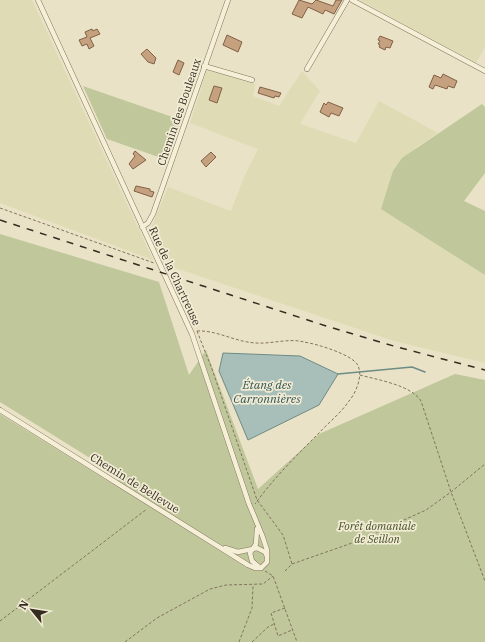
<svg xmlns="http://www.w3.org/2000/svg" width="485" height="642" viewBox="0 0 485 642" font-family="'IBM Plex Serif',serif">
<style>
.farmland{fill:#dfdbb4}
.green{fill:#bfc79b}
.water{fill:#a7beb9;stroke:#6e8c86}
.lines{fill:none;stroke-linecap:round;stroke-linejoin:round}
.stream{stroke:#6e8c86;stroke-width:1.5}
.building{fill:#c5a17f;stroke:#816145}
.street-casing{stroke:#84745d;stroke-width:5.5}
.path{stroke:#84745d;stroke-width:1;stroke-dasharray:3 2;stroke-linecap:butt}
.street{stroke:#f6efd8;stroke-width:4.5}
.rail{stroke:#352c20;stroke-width:1.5;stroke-dasharray:7 7;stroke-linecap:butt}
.labels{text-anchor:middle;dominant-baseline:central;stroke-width:3.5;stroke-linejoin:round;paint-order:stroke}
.street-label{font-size:11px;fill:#352c20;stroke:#f2ecd5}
.park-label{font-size:11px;font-style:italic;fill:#435028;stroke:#f2ecd5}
.water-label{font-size:12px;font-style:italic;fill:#305454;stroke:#f2ecd5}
</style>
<rect width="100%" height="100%" fill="#eae2c6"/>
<g class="farmland">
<polygon points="0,0 32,0 153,260 0,203"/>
<polygon points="360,0 485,0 485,47 476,63"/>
<polygon points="207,70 255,84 253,96 279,106 302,71 320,91 300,124 356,143 379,101 438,133 415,148 477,269 485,275 485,363 394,341 163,264 149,233 168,187 231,211 244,177 258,149 190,123"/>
</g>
<g class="green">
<polygon points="83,86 181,120 167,160 107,139"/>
<polygon points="482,104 485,107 485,173 464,201 485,211 485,275 381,209 393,171 402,158"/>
<polygon points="0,234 159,282 189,375 206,350 258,489 319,434 455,374 485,380 485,642 0,642 0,414 113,484 122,478 0,402"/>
</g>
<polygon class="water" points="223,353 300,356 338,374 319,405 248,440 219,371"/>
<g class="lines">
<polyline class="stream" points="338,374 412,367 425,372"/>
</g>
<g class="building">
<polygon points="299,0 312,4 316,0 333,6 336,0 342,0 334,14 325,10 323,14 308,7 302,18 292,14"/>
<polygon points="92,29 93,31 97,29 100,34 90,38 94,46 89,49 87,44 82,46 79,40 87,37 85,32"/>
<polygon points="227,35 242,42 238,52 223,45"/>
<polygon points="380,36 393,41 390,48 386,47 385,50 379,47 380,45 378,44 380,41 378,40"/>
<polygon points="147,49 156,58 154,64 148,62 141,54"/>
<polygon points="178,60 184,63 179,75 173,72"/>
<polygon points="443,74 457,81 454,88 448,86 447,89 435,85 433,89 429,87 434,75 441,78"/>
<polygon points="214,86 222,88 217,103 209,100"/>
<polygon points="260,87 281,93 279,97 275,96 274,98 258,93"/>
<polygon points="328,102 343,108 339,116 331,113 329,117 320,112 324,103 326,105"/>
<polygon points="135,151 146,160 133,169 129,164 135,156 133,154"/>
<polygon points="211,152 216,157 206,167 201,161"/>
<polygon points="136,186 150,189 150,191 154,192 152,197 134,191"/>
</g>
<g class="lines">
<g class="street-casing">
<g id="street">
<polyline points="38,0 192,334 249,504 262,535 267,550 267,562 261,568"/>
<polyline points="352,0 485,71"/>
<polyline points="204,66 252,80"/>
<polyline points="307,69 347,0"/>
<polyline points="142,227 148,223 153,214 228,0"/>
<polyline points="0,410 248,565 255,568 261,568"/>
<polyline points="257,529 256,544 250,553 252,561 259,567"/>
<polyline points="225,548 238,552 257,548 265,552 267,556"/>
</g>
</g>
<g class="path">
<polyline points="0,208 154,263"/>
<path d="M197,331C217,330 235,342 256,343C272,344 289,338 304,342C317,344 350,354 357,364C364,374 356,393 349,401C341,413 328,423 318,434C296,456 273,479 255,504"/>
<polyline points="197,331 212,369 257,500 283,535 292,564"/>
<path d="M360,375C378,380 411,385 421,401L451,492L485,581"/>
<polyline points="265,571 273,576 297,642"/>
<polyline points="285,571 292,564 355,542 426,510 451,492 485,464"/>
<polyline points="285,608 271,613 278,636 292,630"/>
<polyline points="0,621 147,509"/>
<polyline points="125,642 157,618 210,589 226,585 263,584 273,576"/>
<polyline points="239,642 252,608 253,586"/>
<polyline points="252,642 268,627 274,624"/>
</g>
<use href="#street" class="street"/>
<polyline class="rail" points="0,220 323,325 397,347 485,370"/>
</g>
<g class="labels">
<g class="street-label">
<text transform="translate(179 112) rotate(-71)">Chemin des Bouleaux</text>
<text transform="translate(175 276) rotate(65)">Rue de la Chartreuse</text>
<text transform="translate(135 483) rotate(32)">Chemin de Bellevue</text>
</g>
<g class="park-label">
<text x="377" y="526">Forêt domaniale<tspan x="377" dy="13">de Seillon</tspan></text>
</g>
<g class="water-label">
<text x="267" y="384">Étang des<tspan x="267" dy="14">Carronnières</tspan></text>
</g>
</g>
<g transform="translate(32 610) rotate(300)" stroke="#f2ecd5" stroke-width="3" paint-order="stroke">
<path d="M0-3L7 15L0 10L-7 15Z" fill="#352c20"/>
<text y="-6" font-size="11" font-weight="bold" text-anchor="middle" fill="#352c20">N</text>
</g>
</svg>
